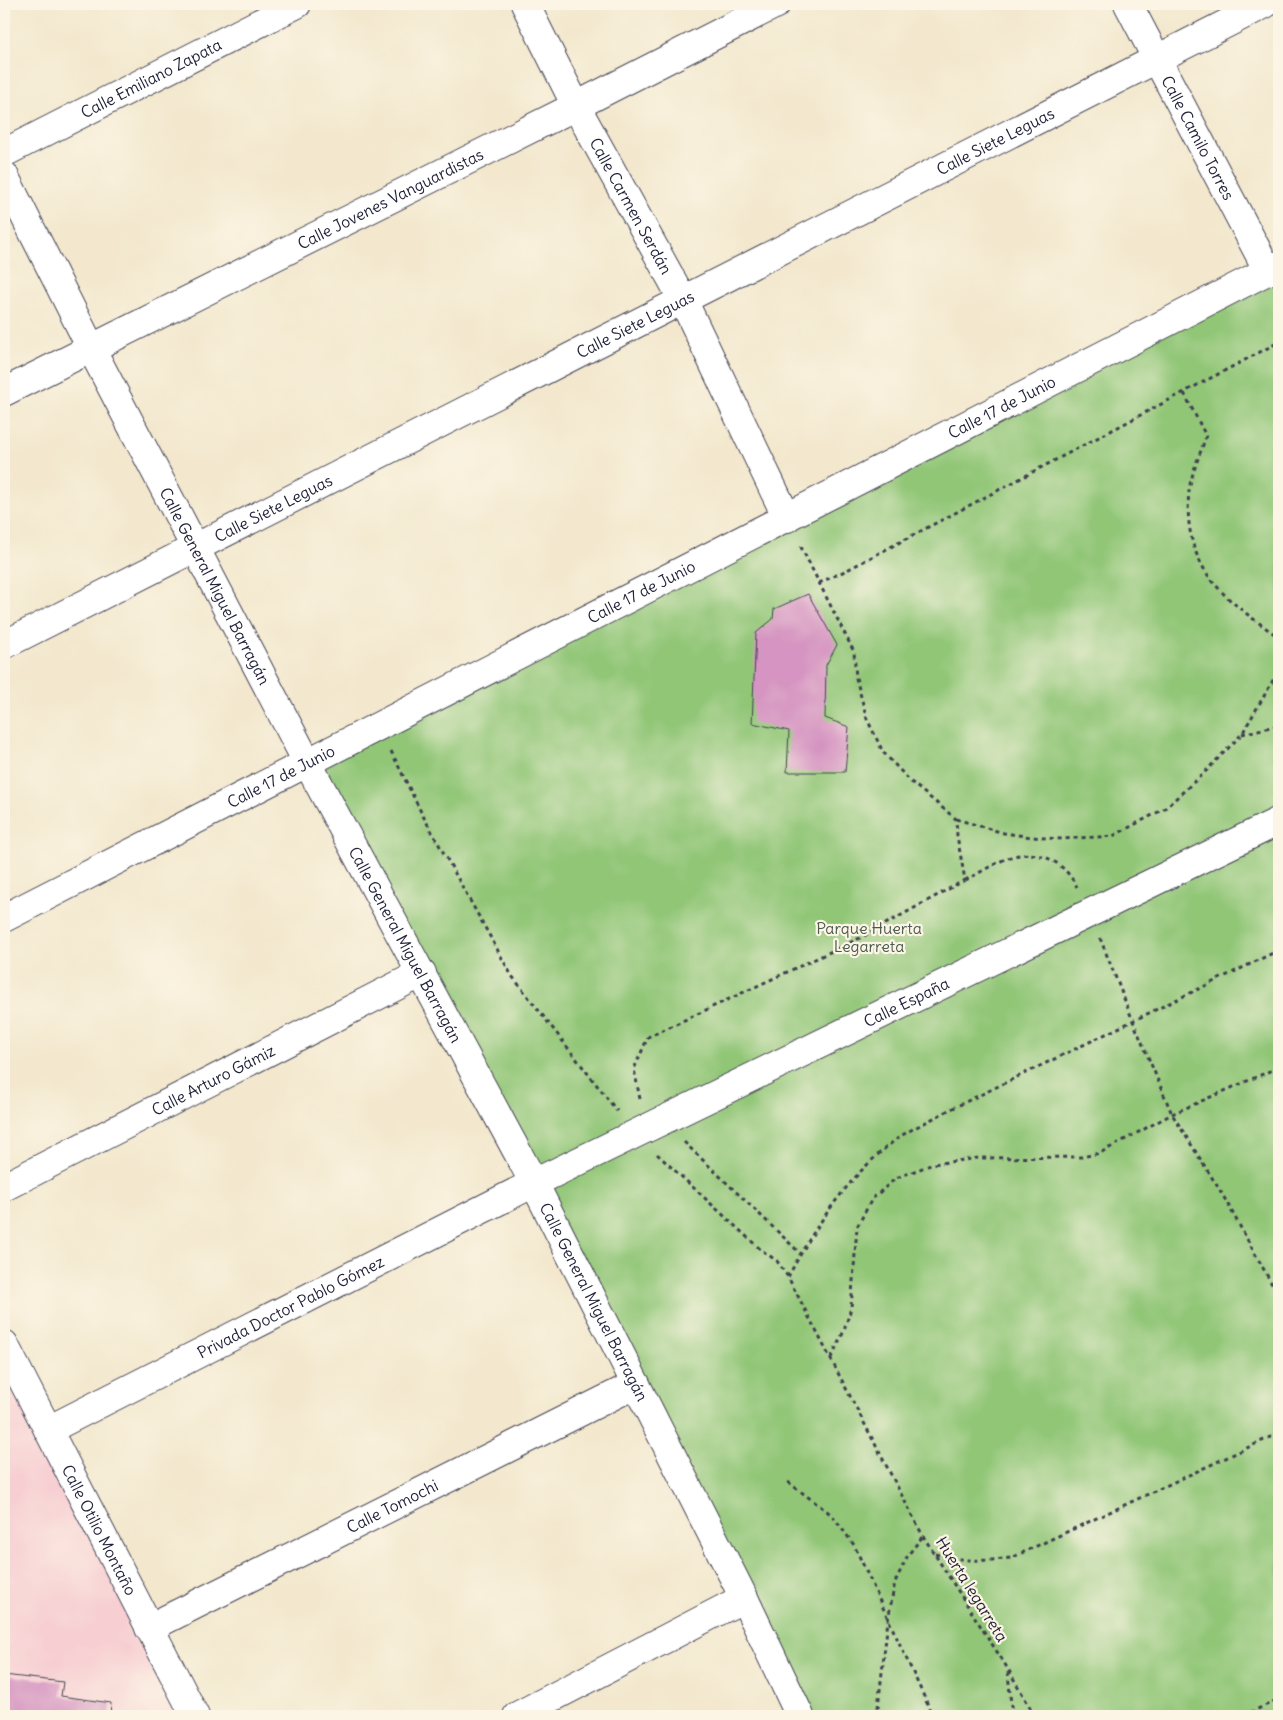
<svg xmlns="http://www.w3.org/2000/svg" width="1283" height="1720" viewBox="0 0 1283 1720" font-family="Delius,sans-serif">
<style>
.built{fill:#f7cfd3}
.green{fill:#91c677;stroke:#5a7459}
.building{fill:#d594c1}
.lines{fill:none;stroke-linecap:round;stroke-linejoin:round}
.minor-casing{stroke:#414051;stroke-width:30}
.major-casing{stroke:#414051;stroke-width:30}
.path{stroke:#414051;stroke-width:3;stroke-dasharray:4 4;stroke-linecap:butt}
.minor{stroke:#fff;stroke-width:28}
.major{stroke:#fff;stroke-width:28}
.labels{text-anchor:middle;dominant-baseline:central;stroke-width:4.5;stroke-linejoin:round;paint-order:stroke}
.street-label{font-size:16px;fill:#22223b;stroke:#fcf5e5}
.park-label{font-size:16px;fill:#495b50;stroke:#fcf5e5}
</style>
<rect width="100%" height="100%" fill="#fcf5e5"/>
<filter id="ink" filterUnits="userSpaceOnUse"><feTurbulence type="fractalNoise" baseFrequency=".02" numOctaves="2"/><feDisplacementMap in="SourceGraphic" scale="10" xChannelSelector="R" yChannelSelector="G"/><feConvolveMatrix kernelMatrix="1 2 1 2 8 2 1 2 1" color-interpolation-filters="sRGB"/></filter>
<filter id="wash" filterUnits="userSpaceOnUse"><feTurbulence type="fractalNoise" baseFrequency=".0096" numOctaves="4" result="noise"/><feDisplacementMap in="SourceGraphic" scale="20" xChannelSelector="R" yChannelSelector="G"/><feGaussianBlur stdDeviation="1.12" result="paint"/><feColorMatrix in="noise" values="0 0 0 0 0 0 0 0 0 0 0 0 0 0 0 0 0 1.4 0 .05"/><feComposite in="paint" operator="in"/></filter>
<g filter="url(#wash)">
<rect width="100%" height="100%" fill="#f3e8ce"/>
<polygon class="built" points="4,1344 196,1716 4,1716"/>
<polygon class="green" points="1279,265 1279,1716 800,1716 307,762"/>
<g id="blocks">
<g class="building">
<polygon points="808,594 837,645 826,665 825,718 849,727 845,772 787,772 789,731 752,723 756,633 773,619 774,609"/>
<polygon points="4,1574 7,1574 5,1590 4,1590"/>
<polygon points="4,1675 63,1682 61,1696 111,1703 110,1716 4,1716"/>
</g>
</g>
</g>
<g filter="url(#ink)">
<use href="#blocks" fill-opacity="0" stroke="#414051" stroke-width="1"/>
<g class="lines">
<g class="minor-casing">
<g id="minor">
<path id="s1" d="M525,4L576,106L683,300L787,518"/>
<path id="s2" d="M1128,4L1268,271"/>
<path id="s3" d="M4,153L297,4"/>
<path id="s4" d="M4,392L576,106L776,4"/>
<path id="s5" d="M4,645L1265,4"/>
<path id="s6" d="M4,918L1279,265"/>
<path id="s7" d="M4,1187L422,973"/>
<path id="s8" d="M4,1344L195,1716"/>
<path id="s9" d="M48,1430L534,1183L1279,821"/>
<path id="s10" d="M149,1628L636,1384"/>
<polyline points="517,1716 744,1598"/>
</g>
</g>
<g class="major-casing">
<g id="major">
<path id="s11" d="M4,175L91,348L307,762L534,1183L744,1598L800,1716"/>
</g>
</g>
<g class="path">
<path d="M1184,393L1206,436C1201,452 1191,474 1189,491C1182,567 1222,598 1279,637"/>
<polyline points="819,583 847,570 1279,342"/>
<polyline points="1242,734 1279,725"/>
<polyline points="391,751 422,814 512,976 617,1111"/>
<polyline points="956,819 1004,833 1032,837 1062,839 1113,836 1164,809 1204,773 1242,734 1279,670"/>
<path d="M965,880C980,873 996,862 1011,857C1040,848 1064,862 1077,887"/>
<polyline points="1100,938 1133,1021 1172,1114 1221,1192 1279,1297"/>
<polyline points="640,1099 634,1069 648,1037 862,937 965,880 957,836 956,819 911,782 883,752 867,719 856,678 854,652 799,543"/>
<polyline points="684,1142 800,1253"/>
<polyline points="657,1154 760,1249 777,1261 788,1277 923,1536 1008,1669 1035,1716"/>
<path d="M788,1277C816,1224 852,1171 901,1136C915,1127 931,1120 945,1112L1279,950"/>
<polyline points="831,1358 844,1331 851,1308 857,1227 872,1199 896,1178 933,1164 979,1158 1082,1157 1100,1153 1172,1114 1279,1067"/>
<polyline points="788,1482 832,1515 854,1545 933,1716"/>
<path d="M935,1554C964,1561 981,1562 1011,1558L1279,1433"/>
<polyline points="1008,1672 1012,1716"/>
<polyline points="877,1716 888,1620 895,1582 908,1555 923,1536"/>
<polyline points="1243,1716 1279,1699"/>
</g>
<use href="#minor" class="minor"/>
<use href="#major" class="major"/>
</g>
</g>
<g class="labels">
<g class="street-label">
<text stroke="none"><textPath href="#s3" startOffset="165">Calle Emiliano Zapata</textPath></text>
<text stroke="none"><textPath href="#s2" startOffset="151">Calle Camilo Torres</textPath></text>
<text stroke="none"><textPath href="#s5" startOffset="1112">Calle Siete Leguas</textPath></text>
<text stroke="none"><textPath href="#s4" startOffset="432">Calle Jovenes Vanguardistas</textPath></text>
<text stroke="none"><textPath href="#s1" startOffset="228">Calle Carmen Serdán</textPath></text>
<text stroke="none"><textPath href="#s5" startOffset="708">Calle Siete Leguas</textPath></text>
<text stroke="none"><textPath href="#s6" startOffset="1121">Calle 17 de Junio</textPath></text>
<text stroke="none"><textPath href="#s5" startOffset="302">Calle Siete Leguas</textPath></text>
<text stroke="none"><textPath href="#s11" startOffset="462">Calle General Miguel Barragán</textPath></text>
<text stroke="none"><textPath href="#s6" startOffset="716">Calle 17 de Junio</textPath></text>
<text stroke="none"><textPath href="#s6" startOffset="311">Calle 17 de Junio</textPath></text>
<text stroke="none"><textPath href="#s11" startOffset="868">Calle General Miguel Barragán</textPath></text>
<text stroke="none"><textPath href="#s9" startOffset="959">Calle España</textPath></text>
<text stroke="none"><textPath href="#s7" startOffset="235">Calle Arturo Gámiz</textPath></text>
<text stroke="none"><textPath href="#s11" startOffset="1272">Calle General Miguel Barragán</textPath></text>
<text stroke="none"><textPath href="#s9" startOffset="272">Privada Doctor Pablo Gómez</textPath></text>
<text stroke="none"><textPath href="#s10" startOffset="272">Calle Tomochi</textPath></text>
<text stroke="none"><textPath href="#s8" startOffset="209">Calle Otilio Montaño</textPath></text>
<text transform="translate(972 1589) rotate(58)">Huerta legarreta</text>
</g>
<g class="park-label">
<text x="869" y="928">Parque Huerta<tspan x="869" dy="18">Legarreta</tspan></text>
</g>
</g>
<rect width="1283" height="1720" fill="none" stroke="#fcf5e5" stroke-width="20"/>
</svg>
